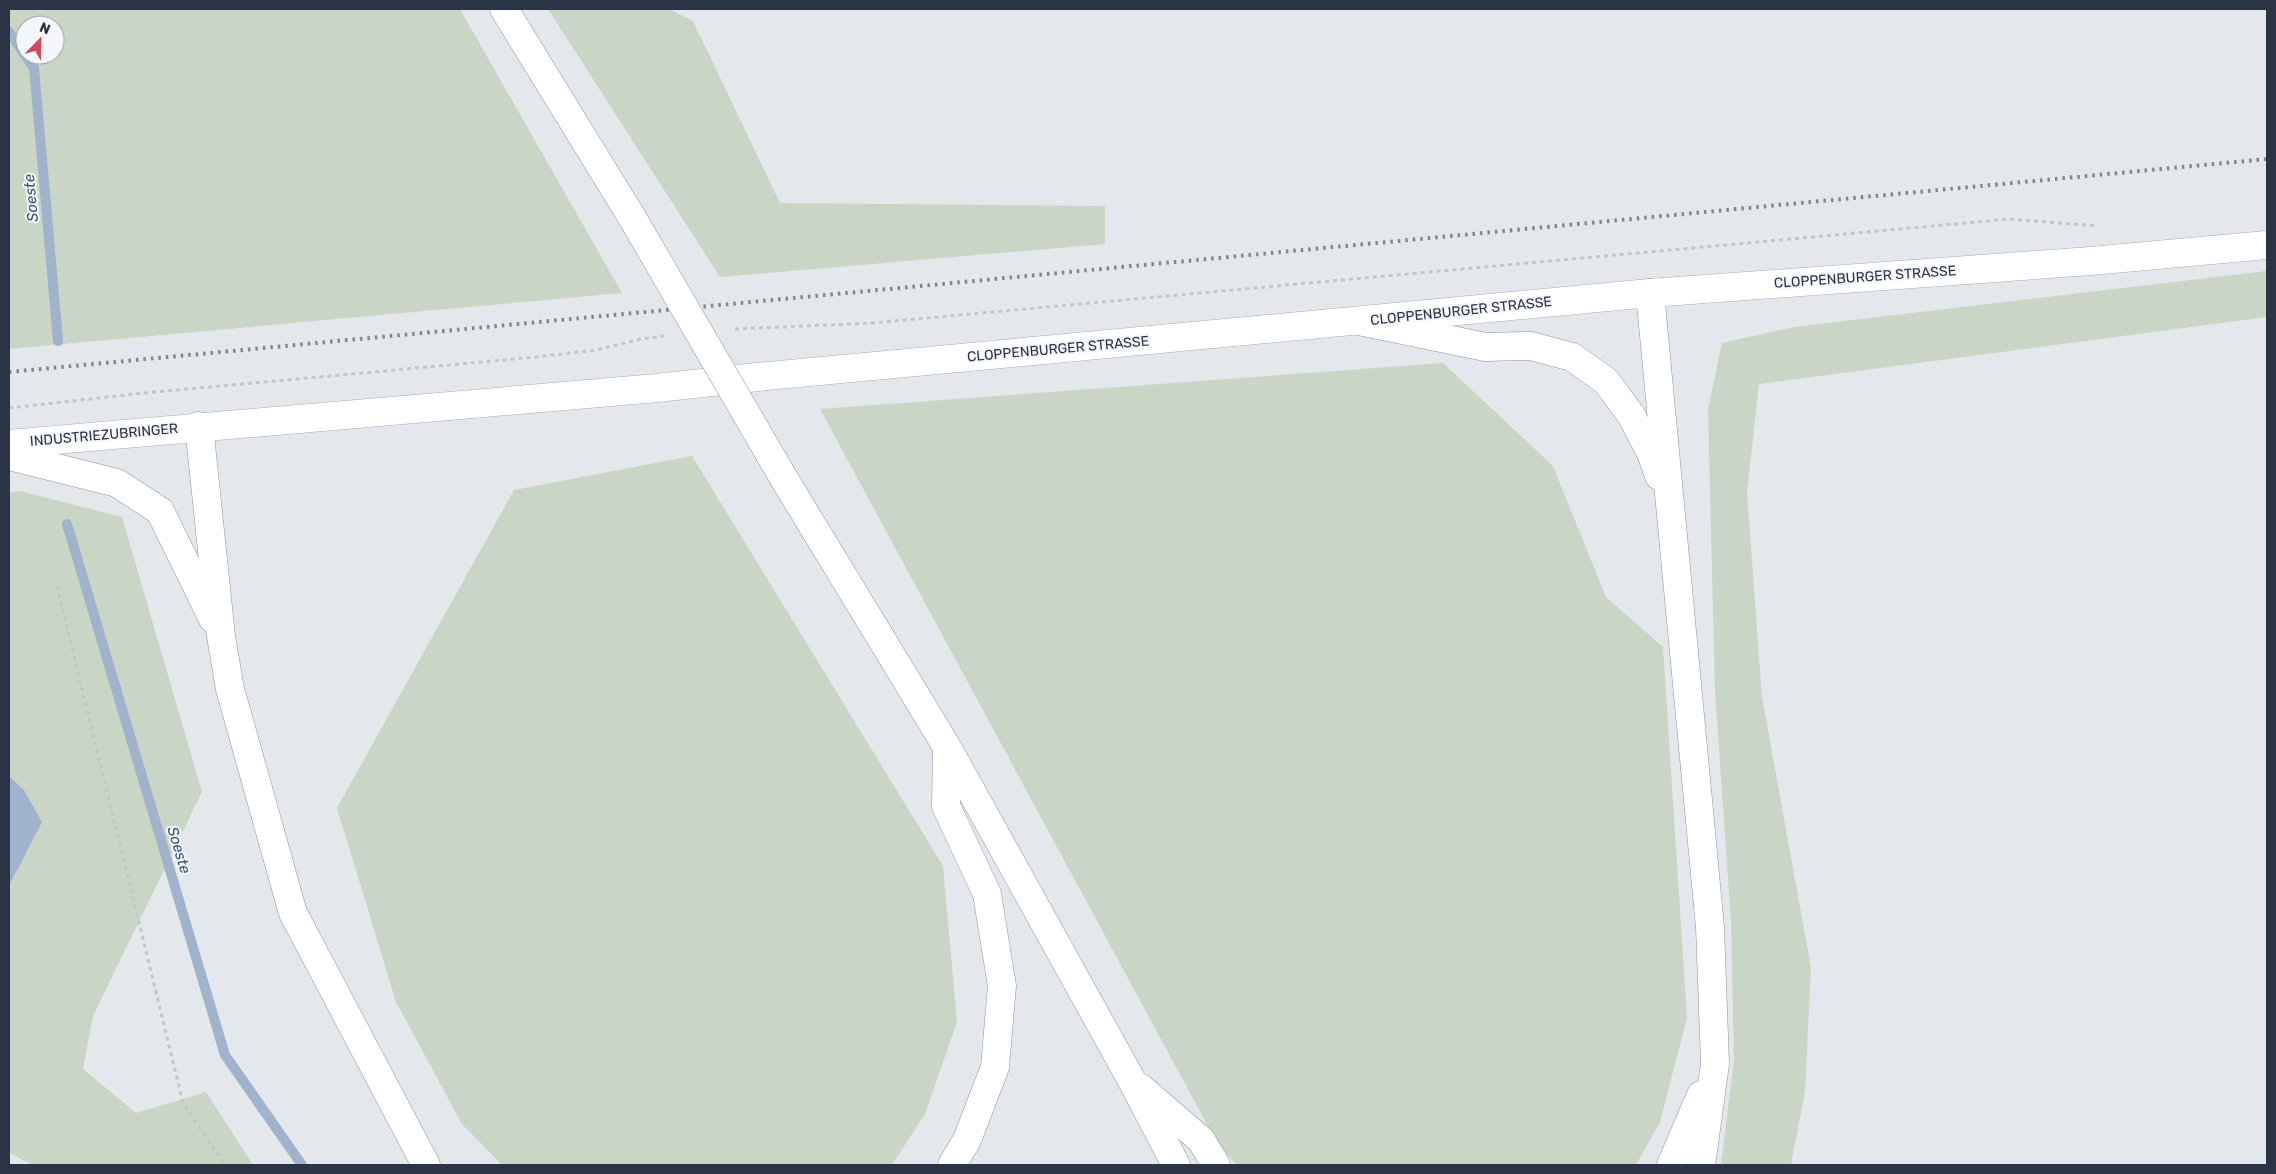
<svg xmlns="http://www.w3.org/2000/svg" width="2276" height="1174" viewBox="0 0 2276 1174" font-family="Rubik,sans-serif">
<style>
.green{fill:#c9d6c5;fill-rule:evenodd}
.water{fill:#9fb4cc}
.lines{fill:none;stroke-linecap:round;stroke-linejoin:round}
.stream{stroke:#9fb4cc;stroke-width:10}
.secondary-casing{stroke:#a9aeb7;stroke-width:29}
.highway-casing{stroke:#8b94a3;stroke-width:29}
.path{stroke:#c2c5cb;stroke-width:3;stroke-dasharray:4 4;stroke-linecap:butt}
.secondary{stroke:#fff;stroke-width:28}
.highway{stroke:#fff;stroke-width:28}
.rail{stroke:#7d8696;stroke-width:4;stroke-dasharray:2.5 5;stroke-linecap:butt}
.highway-bridge-casing{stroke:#8b94a3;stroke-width:29;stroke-linecap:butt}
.highway-bridge{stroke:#fff;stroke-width:28}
.labels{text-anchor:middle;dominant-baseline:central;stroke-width:4;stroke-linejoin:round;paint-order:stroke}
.street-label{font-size:14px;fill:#2b3445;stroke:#f4f6f9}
.water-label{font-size:15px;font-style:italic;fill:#34527a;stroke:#f4f6f9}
</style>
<rect width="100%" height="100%" fill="#e4e7ec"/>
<g class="green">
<path d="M9,9H460L622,293L9,349ZM25,25H55V55H25Z"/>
<polygon points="548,9 669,9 693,21 780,203 1105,206 1105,244 720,277"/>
<polygon points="2267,271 2267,317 1759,384 1747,492 1762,697 1811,968 1805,1091 1791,1165 1721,1165 1734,1060 1731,922 1715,691 1708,409 1722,343 1794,327"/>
<polygon points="1443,363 1553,466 1606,597 1663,647 1687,1018 1660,1122 1636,1165 1236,1165 1216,1141 820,409"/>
<polygon points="692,456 943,866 957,1022 925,1114 892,1165 502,1165 462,1124 396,1002 337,808 514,490"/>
<polygon points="20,491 122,517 202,792 93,1016 83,1069 136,1113 206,1092 253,1165 33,1165 9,1153 9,886 17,872 24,790 9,776 9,492"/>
</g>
<polygon class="water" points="9,776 24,790 42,822 9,886"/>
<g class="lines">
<g class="stream">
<polyline points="9,32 25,55"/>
<polyline points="25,55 34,68 58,341"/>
<polyline points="67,524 225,1055 302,1165"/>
</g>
<g class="secondary-casing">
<polyline id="secondary" points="9,444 657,388 757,377 1650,293 2091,261 2267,245"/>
</g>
<g class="highway-casing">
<g id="highway">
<polyline points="504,9 633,219"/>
<polyline points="1650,293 1710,927 1715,1064 1701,1165"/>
<polyline points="1359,321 1485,347 1531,346 1572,357 1606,381 1631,415 1651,453 1659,476"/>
<polyline points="199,426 221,636 230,689 293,913 426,1165"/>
<polyline points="9,456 117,483 160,511 213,619"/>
<polyline points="783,477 947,747 1131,1079 1176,1165"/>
<polyline points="947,748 946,806 987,894 1002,986 995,1067 967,1140 952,1165"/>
<polyline points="1141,1088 1201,1140 1216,1165"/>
<polyline points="1671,1165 1701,1095"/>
</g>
</g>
<g class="path">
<polyline points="735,329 872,323 2009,219 2098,226"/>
<polyline points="9,408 144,393 536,357 596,350 641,339 664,336"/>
<polyline points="57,586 183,1103 225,1165"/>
</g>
<use href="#secondary" class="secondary"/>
<use href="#highway" class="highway"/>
<polyline class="rail" points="9,372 2267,159"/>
<g class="highway-bridge-casing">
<polyline id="highway-bridge" points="633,219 783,477"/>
</g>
<use href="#highway-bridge" class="highway-bridge"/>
</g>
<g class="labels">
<g class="street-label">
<text transform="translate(1865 277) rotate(-4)">CLOPPENBURGER STRASSE</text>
<text transform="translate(1461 311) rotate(-6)">CLOPPENBURGER STRASSE</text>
<text transform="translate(1058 349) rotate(-5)">CLOPPENBURGER STRASSE</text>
<text transform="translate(104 435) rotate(-5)">INDUSTRIEZUBRINGER</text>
</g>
<g class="water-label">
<text transform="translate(31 198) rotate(-95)">Soeste</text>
<text transform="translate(179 850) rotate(73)">Soeste</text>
</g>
</g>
<rect width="2276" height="1174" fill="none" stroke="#2b3445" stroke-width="20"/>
<g transform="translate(40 40) rotate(23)"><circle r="24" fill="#f4f6f9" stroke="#a4a8b1"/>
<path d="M0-4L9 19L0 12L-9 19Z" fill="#d1495b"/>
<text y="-8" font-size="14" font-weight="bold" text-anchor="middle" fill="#2b3445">N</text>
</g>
</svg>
